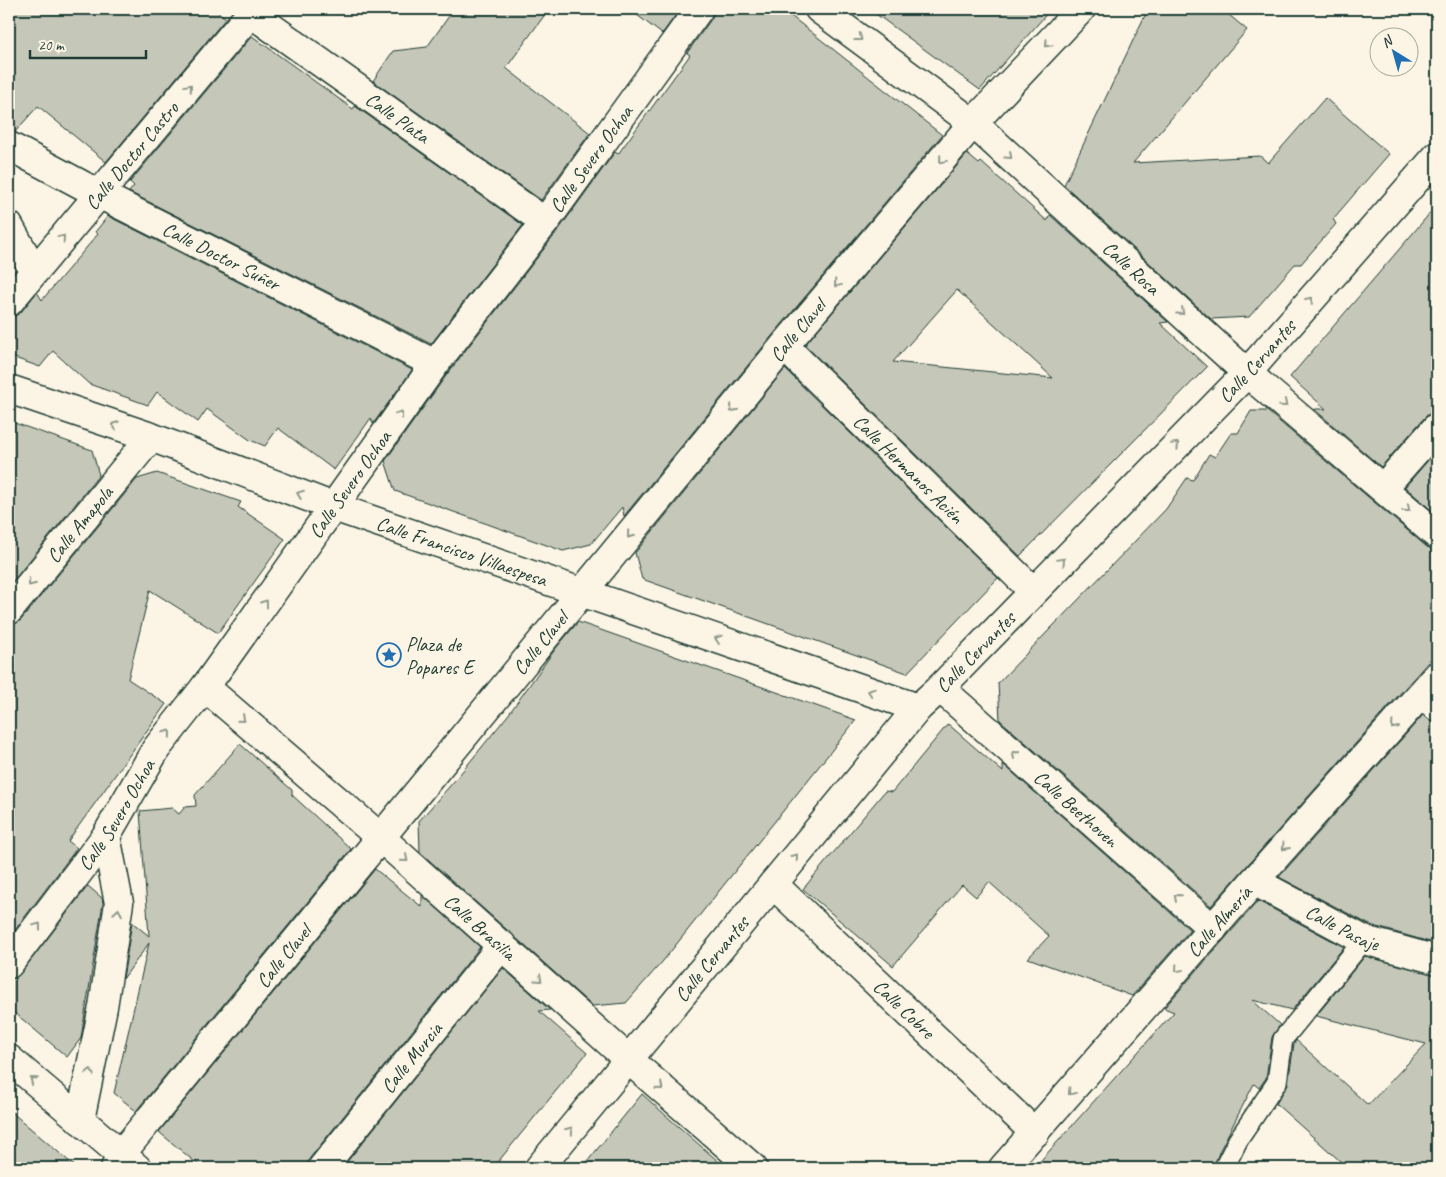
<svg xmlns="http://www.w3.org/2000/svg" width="1446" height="1177" viewBox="0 0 1446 1177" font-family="Caveat,sans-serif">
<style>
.building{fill:#c5c7b9;stroke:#1f3d34;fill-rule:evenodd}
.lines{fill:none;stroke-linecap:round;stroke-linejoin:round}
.service-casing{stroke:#1f3d34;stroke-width:22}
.pedestrian-casing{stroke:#1f3d34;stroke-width:31}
.minor-casing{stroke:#1f3d34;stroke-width:31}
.tertiary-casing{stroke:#1f3d34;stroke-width:31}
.service{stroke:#fcf5e5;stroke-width:19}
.pedestrian{stroke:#fcf5e5;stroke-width:28}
.minor{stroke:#fcf5e5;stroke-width:28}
.tertiary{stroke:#fcf5e5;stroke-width:28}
.oneway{stroke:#8e998c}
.labels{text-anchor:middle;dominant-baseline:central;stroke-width:4;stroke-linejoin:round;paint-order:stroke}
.street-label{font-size:20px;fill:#1f3d34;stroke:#fcf5e5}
.poi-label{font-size:20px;fill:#1f3d34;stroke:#fcf5e5;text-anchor:start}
</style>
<rect width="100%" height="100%" fill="#fcf5e5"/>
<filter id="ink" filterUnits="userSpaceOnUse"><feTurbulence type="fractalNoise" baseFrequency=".02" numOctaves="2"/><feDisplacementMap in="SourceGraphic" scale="10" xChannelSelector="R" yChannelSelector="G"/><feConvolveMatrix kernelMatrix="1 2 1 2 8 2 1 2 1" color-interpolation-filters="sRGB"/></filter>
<g filter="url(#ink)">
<g class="building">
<polygon points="9,9 214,9 226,18 106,162 38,106 15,132 9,130"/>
<polygon points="454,9 549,9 506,68 590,133 541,200 373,81 393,51 427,47"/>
<polygon points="629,9 680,9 662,34"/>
<polygon points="714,9 782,9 942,135 772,336 624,516 622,507 591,544 563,551 395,491 385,461 448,373 557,232 615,152 618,154 690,55 687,53 712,18"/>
<polygon points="869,9 1051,9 980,90"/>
<polygon points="1148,9 1222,9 1247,30 1133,163 1260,156 1268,163 1325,98 1389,154 1333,219 1336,224 1301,264 1295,264 1249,317 1211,319 1064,185"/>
<polygon points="252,36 353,109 355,106 523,225 431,344 129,192 134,186 130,182"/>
<path d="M967,154L979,164L981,162L1047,221L1050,215L1168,322L1160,323L1207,367L1020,556L805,345ZM957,290L1053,378L893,362Z"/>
<polygon points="1437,205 1437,412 1432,412 1425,417 1381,467 1314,409 1326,409 1290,377"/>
<polygon points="108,216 412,370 373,424 371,418 334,470 278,428 265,446 250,440 207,409 198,422 157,392 148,405 89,384 53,351 40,367 9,356 9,317 15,316 21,312 37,292 42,300 98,234 95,232"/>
<polygon points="785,369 998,578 907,673 642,579 635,553"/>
<polygon points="1251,411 1267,411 1427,547 1437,550 1437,652 1211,906 1000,720 998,683 1166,509 1187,478 1193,480 1209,454 1215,457 1231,433 1238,433"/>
<polygon points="9,421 92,450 99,475 9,586"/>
<polygon points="1437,450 1437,515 1405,487"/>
<polygon points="157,473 241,502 238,507 285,539 218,633 150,590 128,679 166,704 68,841 77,848 9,938 9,625 15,624 21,620 137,479"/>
<polygon points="578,622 856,720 663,961 626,1003 592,1006 420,852 419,821 456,779 508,715 556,648"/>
<polygon points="1423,715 1433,722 1437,722 1437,944 1370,925 1279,877"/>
<polygon points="948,724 1003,772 1003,764 1190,930 1132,996 1028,958 1049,936 989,882 976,897 962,885 893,966 803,889 885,791 892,792"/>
<polygon points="240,744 292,790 292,795 351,849 136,1111 114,1093 149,943 123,979 132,922 149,936 140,811 172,808 179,814 185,807 196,806 195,795"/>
<polygon points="375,869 422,907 422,895 480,947 310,1158 307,1168 202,1168 159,1132"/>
<polygon points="88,886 102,898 103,903 81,1038 67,1057 9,1008 9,979 15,978 21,973"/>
<polygon points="1258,901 1344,947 1292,1010 1252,1000 1280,1025 1272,1037 1266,1078 1259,1088 1254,1084 1220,1150 1213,1168 1034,1168 1174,1012 1164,1008"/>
<polygon points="1365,956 1437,975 1437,1168 1348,1168 1276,1104 1288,1084 1294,1044 1296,1040 1368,1105 1426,1044 1316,1016"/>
<polygon points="503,968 550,1010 539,1011 587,1053 493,1168 342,1168"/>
<polygon points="642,1094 671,1120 726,1168 582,1168"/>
<polygon points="9,1110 77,1168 9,1168"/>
</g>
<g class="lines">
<g class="service-casing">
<polyline id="service" points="1224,1168 1238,1140 1277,1082 1283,1039 1364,940"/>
</g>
<g class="pedestrian-casing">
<polyline id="pedestrian" points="1423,694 1437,707"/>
</g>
<g class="minor-casing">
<g id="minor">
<path id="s1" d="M251,13L545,222"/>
<path id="s2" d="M9,146L99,194L435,364"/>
<polyline points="9,226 34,271"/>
<path id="s3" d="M784,346L1033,591"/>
<polyline points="1247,373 1437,535"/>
<polyline points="1383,488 1437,427"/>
<path id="s4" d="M9,610L151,437"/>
<path id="s5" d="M205,687L381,838L628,1059L753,1168"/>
<path id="s6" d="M940,688L1213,929"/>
<path id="s7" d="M1254,881L1364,940L1437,960"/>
<path id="s8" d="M773,884L1035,1133"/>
<path id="s9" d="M9,964L106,836L156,749L205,687L435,364L545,222L699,9"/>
<polyline points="80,1120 103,1007 119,903 106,836"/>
<path id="s10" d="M322,1168L502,945"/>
<path id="s11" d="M1003,1168L1254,881L1437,676"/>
</g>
</g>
<g class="tertiary-casing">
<g id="tertiary">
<path id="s12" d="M819,9L973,123L1247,373"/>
<path id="s13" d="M9,302L254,9"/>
<path id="s14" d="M9,389L151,437L334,507L918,708"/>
<polyline points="9,1059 137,1168"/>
<path id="s15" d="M115,1168L121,1154L784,346L973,123L1081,9"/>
<path id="s16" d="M539,1168L918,708L940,688L1247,373L1437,156"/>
</g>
</g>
<use href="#service" class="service"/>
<use href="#pedestrian" class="pedestrian"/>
<use href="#minor" class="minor"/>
<use href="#tertiary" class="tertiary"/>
</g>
<defs><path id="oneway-chevron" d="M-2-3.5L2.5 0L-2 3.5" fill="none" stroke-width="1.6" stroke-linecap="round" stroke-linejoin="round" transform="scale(1.25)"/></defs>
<g class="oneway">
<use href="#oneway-chevron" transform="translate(859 38) rotate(37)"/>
<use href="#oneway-chevron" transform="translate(1048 44) rotate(133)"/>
<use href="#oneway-chevron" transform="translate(189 87) rotate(-50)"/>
<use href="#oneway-chevron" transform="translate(1009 156) rotate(42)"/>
<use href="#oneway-chevron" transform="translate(942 160) rotate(130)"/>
<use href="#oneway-chevron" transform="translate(62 238) rotate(-50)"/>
<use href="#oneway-chevron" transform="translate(837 284) rotate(130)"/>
<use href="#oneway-chevron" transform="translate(1310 300) rotate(-49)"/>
<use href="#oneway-chevron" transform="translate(1181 312) rotate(42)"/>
<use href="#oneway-chevron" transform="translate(1284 404) rotate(40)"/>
<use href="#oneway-chevron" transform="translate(733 409) rotate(129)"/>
<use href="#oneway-chevron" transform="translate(400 414) rotate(-55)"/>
<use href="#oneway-chevron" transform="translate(115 425) rotate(-161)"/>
<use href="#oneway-chevron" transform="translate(1176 445) rotate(-46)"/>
<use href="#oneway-chevron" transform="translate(300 494) rotate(-159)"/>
<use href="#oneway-chevron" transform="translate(1407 509) rotate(40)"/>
<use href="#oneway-chevron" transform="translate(630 535) rotate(129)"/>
<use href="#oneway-chevron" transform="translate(1062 561) rotate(-46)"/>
<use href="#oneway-chevron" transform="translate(31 583) rotate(129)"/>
<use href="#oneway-chevron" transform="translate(265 603) rotate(-54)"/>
<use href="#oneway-chevron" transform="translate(718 639) rotate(-161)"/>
<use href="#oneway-chevron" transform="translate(871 692) rotate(-161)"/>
<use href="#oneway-chevron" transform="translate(242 719) rotate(41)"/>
<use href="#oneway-chevron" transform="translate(1394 726) rotate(132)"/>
<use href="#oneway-chevron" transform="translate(168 733) rotate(-52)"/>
<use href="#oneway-chevron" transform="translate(1015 754) rotate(-139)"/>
<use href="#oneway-chevron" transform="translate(1285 847) rotate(132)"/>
<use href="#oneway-chevron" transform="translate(795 857) rotate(-51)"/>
<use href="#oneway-chevron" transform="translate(405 859) rotate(41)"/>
<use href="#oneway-chevron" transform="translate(1177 897) rotate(-139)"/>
<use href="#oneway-chevron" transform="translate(118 912) rotate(-81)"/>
<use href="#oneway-chevron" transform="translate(38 926) rotate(-53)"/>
<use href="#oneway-chevron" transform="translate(1178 969) rotate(131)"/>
<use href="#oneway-chevron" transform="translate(539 979) rotate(42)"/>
<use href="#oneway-chevron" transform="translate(90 1072) rotate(-78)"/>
<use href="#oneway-chevron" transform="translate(33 1080) rotate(-140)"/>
<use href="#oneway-chevron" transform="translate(660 1087) rotate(41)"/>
<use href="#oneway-chevron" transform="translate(1071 1092) rotate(131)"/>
<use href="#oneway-chevron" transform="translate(570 1130) rotate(-51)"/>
</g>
</g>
<defs>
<g id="sight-ring" transform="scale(1.25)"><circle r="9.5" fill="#fcf5e5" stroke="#1f6fb2" stroke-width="1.5"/><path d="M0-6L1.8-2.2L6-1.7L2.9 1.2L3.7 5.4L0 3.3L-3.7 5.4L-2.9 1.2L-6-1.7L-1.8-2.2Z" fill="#1f6fb2"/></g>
</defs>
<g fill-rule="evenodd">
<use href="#sight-ring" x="389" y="655"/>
</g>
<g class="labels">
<g class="street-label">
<text stroke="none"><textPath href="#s1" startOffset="180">Calle Plata</textPath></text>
<text stroke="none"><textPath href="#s13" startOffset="191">Calle Doctor Castro</textPath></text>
<text stroke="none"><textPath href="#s9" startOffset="994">Calle Severo Ochoa</textPath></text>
<text stroke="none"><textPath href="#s2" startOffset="239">Calle Doctor Suñer</textPath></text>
<text stroke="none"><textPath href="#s12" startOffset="406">Calle Rosa</textPath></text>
<text stroke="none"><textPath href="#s15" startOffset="1081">Calle Clavel</textPath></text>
<text stroke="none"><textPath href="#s16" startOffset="1081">Calle Cervantes</textPath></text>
<text stroke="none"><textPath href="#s3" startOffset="175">Calle Hermanos Acién</textPath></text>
<text stroke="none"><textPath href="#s9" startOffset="589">Calle Severo Ochoa</textPath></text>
<text stroke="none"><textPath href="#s4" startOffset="111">Calle Amapola</textPath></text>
<text stroke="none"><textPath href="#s14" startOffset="481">Calle Francisco Villaespesa</textPath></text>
<text stroke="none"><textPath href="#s15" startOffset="676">Calle Clavel</textPath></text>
<text stroke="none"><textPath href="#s16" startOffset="676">Calle Cervantes</textPath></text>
<text stroke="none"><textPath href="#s6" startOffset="182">Calle Beethoven</textPath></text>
<text stroke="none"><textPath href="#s9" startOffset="184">Calle Severo Ochoa</textPath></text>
<text stroke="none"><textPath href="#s11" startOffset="328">Calle Almería</textPath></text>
<text stroke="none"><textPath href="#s5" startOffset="365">Calle Brasilia</textPath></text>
<text stroke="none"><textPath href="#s7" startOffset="100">Calle Pasaje</textPath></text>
<text stroke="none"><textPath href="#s15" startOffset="271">Calle Clavel</textPath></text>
<text stroke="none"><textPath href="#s16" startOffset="271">Calle Cervantes</textPath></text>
<text stroke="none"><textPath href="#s8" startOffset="181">Calle Cobre</textPath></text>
<text stroke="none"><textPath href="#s10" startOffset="142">Calle Murcia</textPath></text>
</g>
<g class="poi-label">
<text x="406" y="644">Plaza de<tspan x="406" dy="23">Popares E</tspan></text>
</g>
</g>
<rect width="1446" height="1177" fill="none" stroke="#fcf5e5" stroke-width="30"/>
<rect x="15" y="15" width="1416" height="1147" fill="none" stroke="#1f3d34" stroke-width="2" filter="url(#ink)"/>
<g transform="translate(1394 52) rotate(323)"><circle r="24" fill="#fcf5e5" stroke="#a4ab9e"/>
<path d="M0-4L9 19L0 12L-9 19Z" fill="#1f6fb2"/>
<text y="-8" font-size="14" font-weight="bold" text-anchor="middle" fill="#1f3d34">N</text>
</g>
<path d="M30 50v8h116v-8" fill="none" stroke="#1f3d34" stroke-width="2.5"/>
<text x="38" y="50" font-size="15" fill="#1f3d34" stroke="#fcf5e5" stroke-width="4" paint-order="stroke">20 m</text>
</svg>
